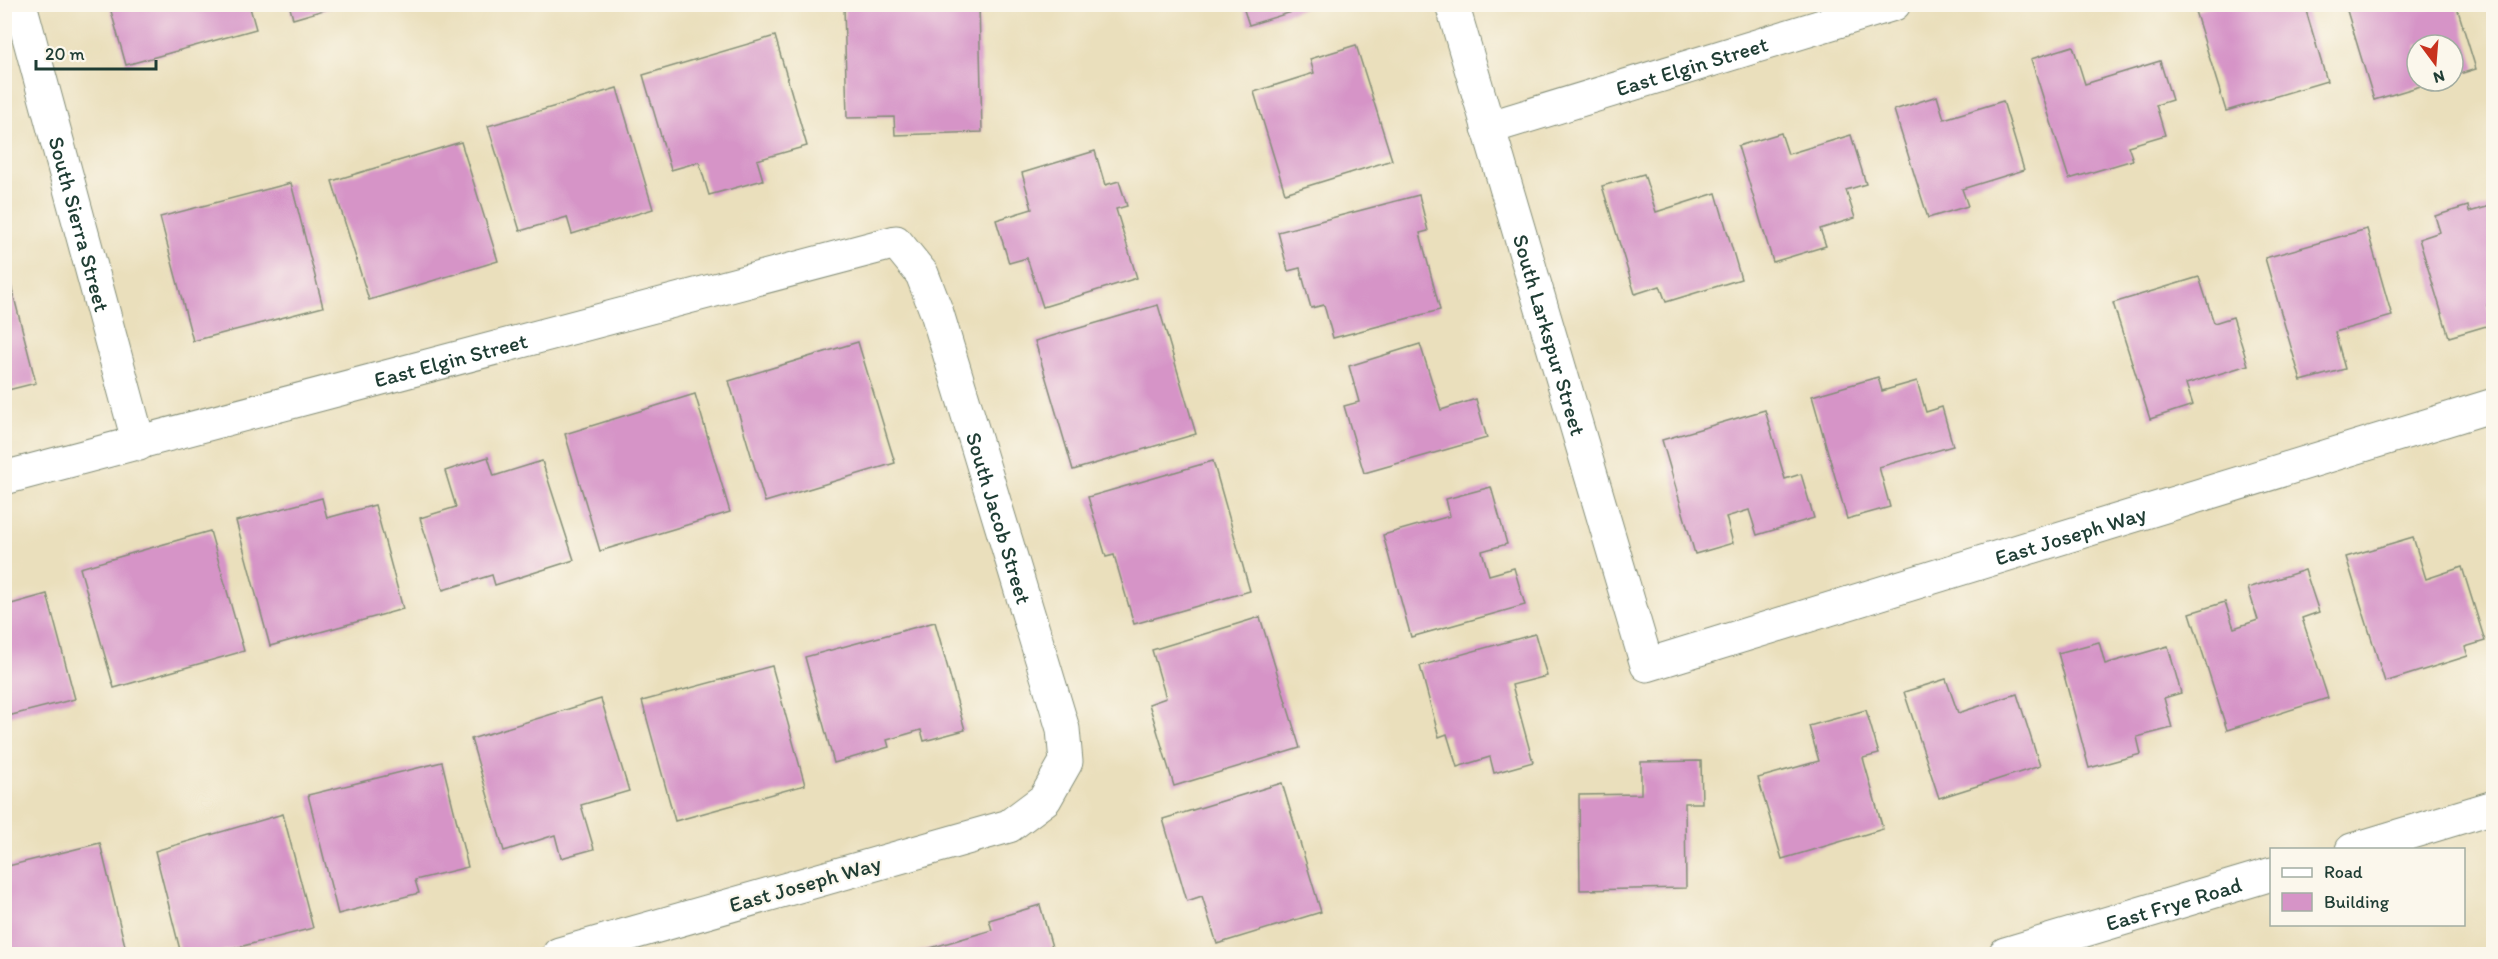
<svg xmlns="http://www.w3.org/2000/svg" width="2498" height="959" viewBox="0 0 2498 959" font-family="Itim,sans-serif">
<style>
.building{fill:#d694c7}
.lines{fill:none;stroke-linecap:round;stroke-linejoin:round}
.minor-casing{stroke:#848e78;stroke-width:35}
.tertiary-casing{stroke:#848e78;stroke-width:35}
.minor{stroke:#fff;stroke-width:33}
.tertiary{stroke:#fff;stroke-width:33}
.labels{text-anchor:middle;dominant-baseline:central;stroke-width:4.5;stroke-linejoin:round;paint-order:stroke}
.street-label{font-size:22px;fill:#1f3d34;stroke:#fbf7ec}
</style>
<rect width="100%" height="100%" fill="#fbf7ec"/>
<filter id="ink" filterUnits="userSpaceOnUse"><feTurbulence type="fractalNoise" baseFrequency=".0167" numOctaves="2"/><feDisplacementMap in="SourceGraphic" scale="12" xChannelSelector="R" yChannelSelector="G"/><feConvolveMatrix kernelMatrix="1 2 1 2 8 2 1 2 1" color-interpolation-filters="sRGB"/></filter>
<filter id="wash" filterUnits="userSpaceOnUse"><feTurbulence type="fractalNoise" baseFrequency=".008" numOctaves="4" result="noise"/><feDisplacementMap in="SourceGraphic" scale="24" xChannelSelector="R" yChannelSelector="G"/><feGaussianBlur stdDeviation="1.35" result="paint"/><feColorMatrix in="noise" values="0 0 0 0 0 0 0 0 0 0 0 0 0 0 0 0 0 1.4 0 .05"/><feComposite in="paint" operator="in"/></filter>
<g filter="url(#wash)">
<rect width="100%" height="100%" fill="#eadfbc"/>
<g id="blocks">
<g class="building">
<polygon points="109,4 249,4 256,29 126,65"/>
<polygon points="289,4 341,4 341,5 293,19"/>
<polygon points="979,4 982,132 895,135 894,117 847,118 844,6"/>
<polygon points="1242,4 1315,4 1315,5 1249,25"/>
<polygon points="2217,4 2304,4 2327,81 2226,111 2195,11"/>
<polygon points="2345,4 2456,4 2476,69 2453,76 2453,45 2417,45 2417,81 2434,82 2374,100"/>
<polygon points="775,36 807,146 757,160 763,180 709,195 699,162 671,170 643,75"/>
<polygon points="1356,45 1392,160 1285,193 1254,92 1314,73 1310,59"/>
<polygon points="2073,46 2085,84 2160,61 2172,100 2156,105 2165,135 2128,146 2133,160 2069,179 2031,59"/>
<polygon points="617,88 653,209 572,234 567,217 520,231 488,126"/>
<polygon points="1937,96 1944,119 2003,101 2024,170 1962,189 1968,206 1928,218 1894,110"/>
<polygon points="1781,133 1788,154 1851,135 1866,184 1846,190 1855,218 1820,229 1826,246 1773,262 1738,146"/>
<polygon points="461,142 498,261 369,300 332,181"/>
<polygon points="1095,151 1105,185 1119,181 1127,206 1116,209 1137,278 1043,307 1027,258 1009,263 996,220 1032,209 1022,173"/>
<polygon points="1644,174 1656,212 1716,193 1741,279 1666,302 1660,286 1635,294 1602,186"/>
<polygon points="291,183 323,307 193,341 160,217"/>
<polygon points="1419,195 1428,231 1420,233 1440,310 1333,338 1324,305 1311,308 1300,268 1288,271 1278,232"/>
<polygon points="2494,205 2494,303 2487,305 2493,324 2449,337 2419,239 2440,232 2435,216 2468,206 2469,212"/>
<polygon points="2367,229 2392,316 2335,332 2345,369 2301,381 2265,258"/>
<polygon points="4,258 36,383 4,391"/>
<polygon points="2199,277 2214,323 2233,317 2248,365 2186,384 2193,405 2150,419 2113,303"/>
<polygon points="1158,305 1196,434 1073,470 1035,341"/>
<polygon points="858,342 895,463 765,502 729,381"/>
<polygon points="1420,344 1441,410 1476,399 1487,438 1364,473 1344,406 1359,402 1349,366"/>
<polygon points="1878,377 1882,391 1917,381 1926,412 1942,407 1953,446 1879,467 1890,507 1847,519 1812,396"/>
<polygon points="695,394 730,512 600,551 565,434"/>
<polygon points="1765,410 1785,479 1801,474 1814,518 1757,535 1749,510 1726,517 1733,543 1695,554 1662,440"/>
<polygon points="488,457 494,476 542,461 574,560 495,585 492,575 443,590 420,518 456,507 445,471"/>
<polygon points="1213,461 1250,591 1134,624 1114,555 1106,557 1088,497"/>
<polygon points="1491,487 1507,544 1482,551 1489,575 1514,568 1525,605 1411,637 1383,535 1450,516 1446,499"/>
<polygon points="322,498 327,518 375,505 403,609 270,646 236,521"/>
<polygon points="210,531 244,651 114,688 80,568"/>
<polygon points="2413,537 2426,579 2462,567 2485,641 2465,647 2468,656 2385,682 2346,557"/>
<polygon points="2305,570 2319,612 2302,618 2328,698 2227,730 2190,613 2225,602 2234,628 2258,620 2248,588"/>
<polygon points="47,594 75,699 4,717 4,606"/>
<polygon points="1260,617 1300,748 1174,786 1149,704 1166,698 1152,650"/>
<polygon points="935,622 965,730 924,741 921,730 887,740 889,747 834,763 805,657"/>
<polygon points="1535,634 1547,676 1512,685 1533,762 1494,773 1490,757 1457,767 1447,734 1439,737 1420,666"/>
<polygon points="2099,642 2105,664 2168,646 2181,693 2164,698 2172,728 2137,737 2141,754 2089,768 2058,653"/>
<polygon points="772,666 805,785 675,821 642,701"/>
<polygon points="1946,679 1958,713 2017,694 2040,766 1939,798 1904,692"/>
<polygon points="601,699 629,791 581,805 594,849 561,858 555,835 504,851 471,739"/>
<polygon points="1866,710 1879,754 1863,758 1883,829 1782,859 1758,778 1819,761 1809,726"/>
<polygon points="1701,761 1702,803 1685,803 1686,888 1580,890 1579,795 1641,794 1641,762"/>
<polygon points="442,762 468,867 415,880 419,893 338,914 308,795"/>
<polygon points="1282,783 1321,912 1217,944 1202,896 1187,901 1163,819"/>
<polygon points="283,814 313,928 212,954 181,954 155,851"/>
<polygon points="100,843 127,954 4,954 4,867"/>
<polygon points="1040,905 1054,954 910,954 992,930 989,920"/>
</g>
</g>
</g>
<g filter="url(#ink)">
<use href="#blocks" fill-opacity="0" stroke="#848e78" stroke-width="1.5"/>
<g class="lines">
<g class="minor-casing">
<g id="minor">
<path id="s1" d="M20,4L139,444"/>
<path id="s2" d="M1452,4L1647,665L2494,405"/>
<path id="s3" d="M1488,128L1894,4"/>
<path id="s4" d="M4,478L896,242L922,274L937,313L1063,729L1066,762L1045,799L1009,826L559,954"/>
</g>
</g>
<g class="tertiary-casing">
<g id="tertiary">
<polyline points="2352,850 2494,807"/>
<path id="s5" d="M2005,954L2272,874"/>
</g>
</g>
<use href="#minor" class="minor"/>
<use href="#tertiary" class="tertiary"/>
</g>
</g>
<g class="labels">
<g class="street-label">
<text stroke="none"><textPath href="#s3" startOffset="213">East Elgin Street</textPath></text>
<text stroke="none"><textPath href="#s1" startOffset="228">South Sierra Street</textPath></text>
<text stroke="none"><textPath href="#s2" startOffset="345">South Larkspur Street</textPath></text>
<text stroke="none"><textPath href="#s4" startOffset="462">East Elgin Street</textPath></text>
<text stroke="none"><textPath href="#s4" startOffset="1220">South Jacob Street</textPath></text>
<text stroke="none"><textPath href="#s2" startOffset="1132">East Joseph Way</textPath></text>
<text transform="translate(805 884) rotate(-16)">East Joseph Way</text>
<text stroke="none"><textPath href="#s5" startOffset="176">East Frye Road</textPath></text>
</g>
</g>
<rect width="2498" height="959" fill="none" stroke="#fbf7ec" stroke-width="24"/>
<rect x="2270" y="848" width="195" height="78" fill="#fbf7ec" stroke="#a3ada2" stroke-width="1.5"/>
<rect x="2282" y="868" width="30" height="9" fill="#ffffff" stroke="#a3ada2" stroke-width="1.5"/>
<text x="2324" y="878" font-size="18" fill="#1f3d34">Road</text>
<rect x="2282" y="893" width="30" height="18" fill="#d694c7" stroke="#a3ada2" stroke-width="1.5"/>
<text x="2324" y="908" font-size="18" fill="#1f3d34">Building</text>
<g transform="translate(2435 63) rotate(164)"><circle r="28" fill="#fbf7ec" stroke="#a3ada2" stroke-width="1.5"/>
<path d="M0-4.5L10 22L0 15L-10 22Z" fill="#c8321e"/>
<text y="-9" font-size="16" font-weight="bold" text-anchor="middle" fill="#1f3d34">N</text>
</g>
<path d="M36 60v9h120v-9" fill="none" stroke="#1f3d34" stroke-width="3"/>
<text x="45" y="60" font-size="18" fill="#1f3d34" stroke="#fbf7ec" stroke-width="4.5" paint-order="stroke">20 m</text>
</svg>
